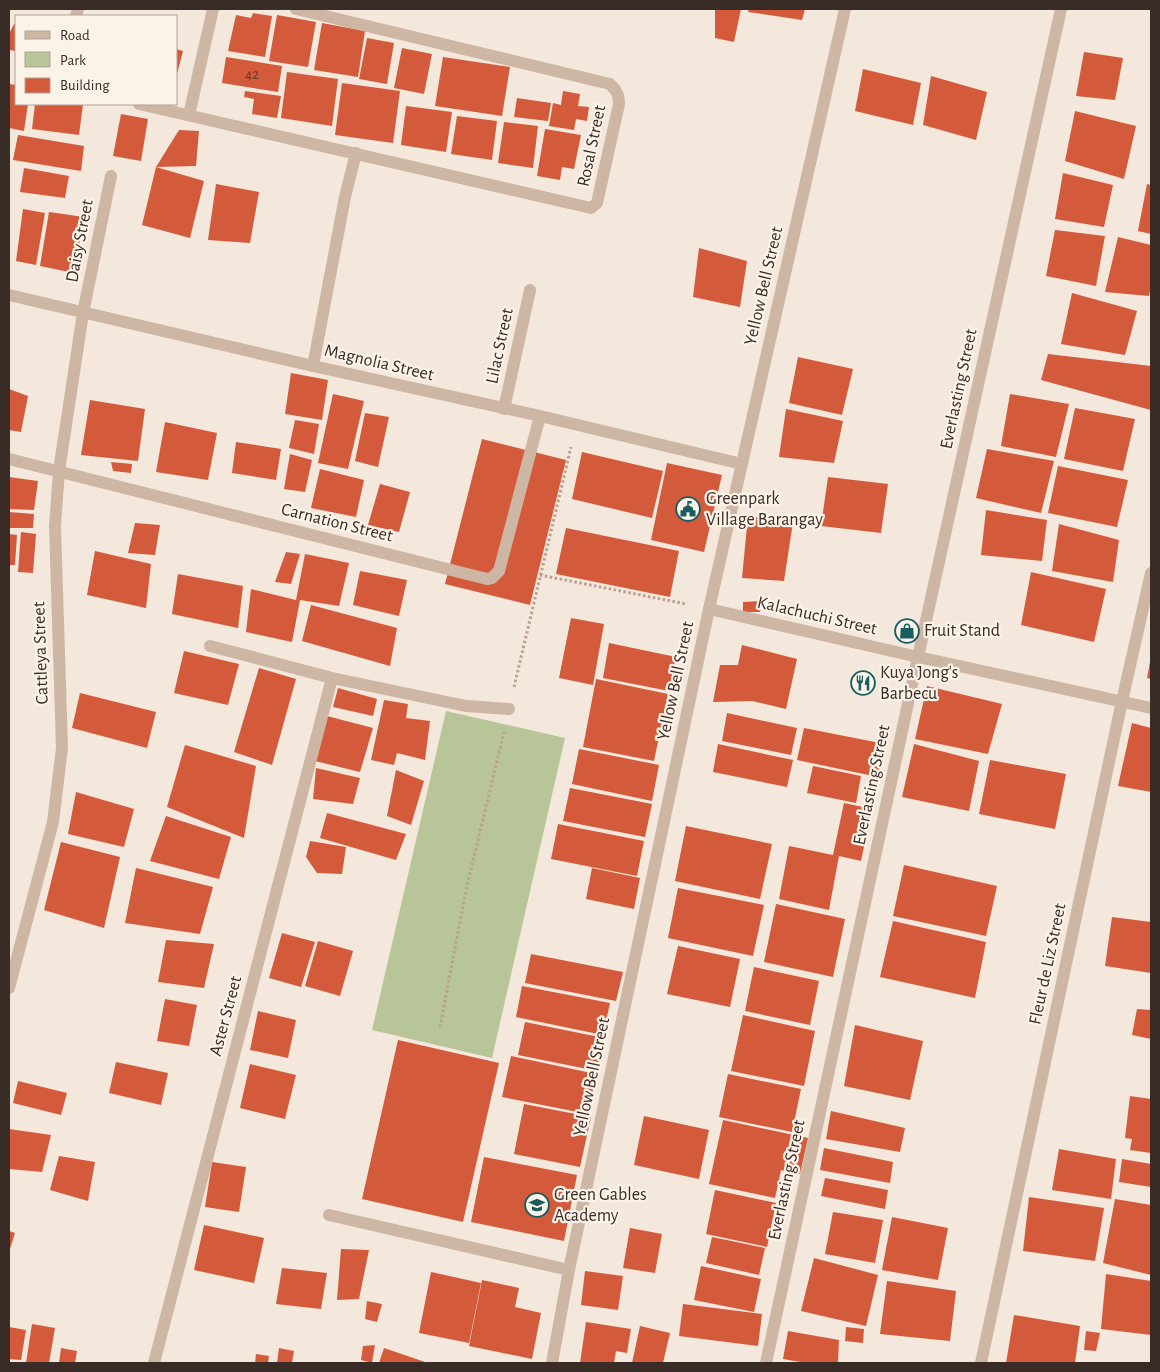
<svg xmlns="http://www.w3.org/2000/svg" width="1160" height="1372" viewBox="0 0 1160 1372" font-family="'Alegreya Sans',sans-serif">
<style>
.green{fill:#b8c599}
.building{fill:#d35a3b}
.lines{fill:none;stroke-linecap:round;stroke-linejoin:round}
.path{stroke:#baa08f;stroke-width:3;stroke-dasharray:2.5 2.5;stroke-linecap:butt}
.minor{stroke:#ceb6a5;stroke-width:12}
.labels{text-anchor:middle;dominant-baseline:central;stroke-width:4.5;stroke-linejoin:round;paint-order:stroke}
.number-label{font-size:15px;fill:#60382c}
.street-label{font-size:18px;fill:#392c27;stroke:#fbf2e8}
.poi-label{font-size:18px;fill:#392c27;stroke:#fbf2e8;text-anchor:start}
</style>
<rect width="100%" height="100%" fill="#f4e7db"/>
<polygon class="green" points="446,711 565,738 492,1058 372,1030"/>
<g class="building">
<polygon points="715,9 741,9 734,42 715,38"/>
<polygon points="749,9 805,9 802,20 748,12"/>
<polygon points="253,13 272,16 265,57 228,51 236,15 251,18"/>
<polygon points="277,15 316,22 308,67 269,61"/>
<polygon points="322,23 365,31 358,77 314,70"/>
<polygon points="14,24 16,25 16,51 9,50 9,34"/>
<polygon points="367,38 394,43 387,84 359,79"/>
<polygon points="402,48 432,54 424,94 394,88"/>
<polygon points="176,49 183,51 177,74 176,74"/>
<polygon points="1084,52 1123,58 1115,100 1076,96"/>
<polygon points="226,57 282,66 278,92 222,83"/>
<polygon points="443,57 510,67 502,116 435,106"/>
<polygon points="863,69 921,83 913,125 855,111"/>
<polygon points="287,72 338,79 332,126 281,118"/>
<polygon points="931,76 987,92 976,140 923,125"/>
<polygon points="342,83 400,91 393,143 335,135"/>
<polygon points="9,84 16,85 16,104 28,104 24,131 9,128"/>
<polygon points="245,91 281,96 277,118 252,114 254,99 244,97"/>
<polygon points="563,91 580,94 578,106 589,107 587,121 576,119 574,130 549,126 553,103 561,105"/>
<polygon points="517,98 551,103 548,121 514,117"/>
<polygon points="35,104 83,104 79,135 32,129"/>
<polygon points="406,106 452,112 446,152 401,145"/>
<polygon points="1075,111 1136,126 1124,179 1065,161"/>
<polygon points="121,114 148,119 141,161 113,156"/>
<polygon points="457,116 497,121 492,160 451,154"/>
<polygon points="504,122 538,126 533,168 498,163"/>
<polygon points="545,129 581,135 574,169 562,167 560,180 537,176"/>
<polygon points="179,130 199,131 196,166 156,167 204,181 190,238 142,225 156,167"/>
<polygon points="18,135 84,146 81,171 13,160"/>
<polygon points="24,168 69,176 65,198 20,192"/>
<polygon points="1063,173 1113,185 1104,227 1055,219"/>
<polygon points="216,184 259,192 250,243 208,240"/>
<polygon points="1147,184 1151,185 1151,234 1138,231"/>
<polygon points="23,209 45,213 36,265 16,261"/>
<polygon points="49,212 84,217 74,273 40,266"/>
<polygon points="1055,230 1105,236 1096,286 1046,276"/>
<polygon points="1118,237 1151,245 1151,286 1149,296 1105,292"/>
<polygon points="699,248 747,261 740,307 693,297"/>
<polygon points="1072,293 1137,311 1125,355 1061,344"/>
<polygon points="1048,354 1151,366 1151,410 1041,380"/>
<polygon points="798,357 853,369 842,415 789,403"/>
<polygon points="291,373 328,380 322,420 285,414"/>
<polygon points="9,389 28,396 21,432 9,430"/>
<polygon points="333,394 364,401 348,469 318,463"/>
<polygon points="1010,394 1069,404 1056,457 1001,446"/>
<polygon points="90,400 145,409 138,461 81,455"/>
<polygon points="1075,408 1135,419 1123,471 1064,459"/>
<polygon points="786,409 843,421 834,463 779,457"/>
<polygon points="365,413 389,417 378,467 355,461"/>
<polygon points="295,420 319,424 314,454 289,448"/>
<polygon points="165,422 217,433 208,480 156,472"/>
<polygon points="482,439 566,460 530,605 445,584"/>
<polygon points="236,442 281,449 276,480 232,473"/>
<polygon points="987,449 1054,461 1041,513 976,498"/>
<polygon points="582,452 663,471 652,518 572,499"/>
<polygon points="290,454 312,460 305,492 284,489"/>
<polygon points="111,462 132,464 131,473 113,471"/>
<polygon points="667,463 722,475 704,552 651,540"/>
<polygon points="1058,466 1128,480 1117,527 1048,513"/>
<polygon points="320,469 364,480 356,517 311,508"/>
<polygon points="9,477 38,481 34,510 9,509"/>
<polygon points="828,477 888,484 881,533 821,526"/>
<polygon points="380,484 410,492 399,532 368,525"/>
<polygon points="986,510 1047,520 1042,561 981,555"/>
<polygon points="9,512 34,514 33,528 9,528"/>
<polygon points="748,516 793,522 784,581 742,578"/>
<polygon points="135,523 160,525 155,555 128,553"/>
<polygon points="1059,524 1119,540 1113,582 1052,571"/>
<polygon points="566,528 679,551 670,597 556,574"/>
<polygon points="21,532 36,534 33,573 18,572"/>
<polygon points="9,534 17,535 15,565 9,565"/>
<polygon points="95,551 151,564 146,608 87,595"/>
<polygon points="286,552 300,554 291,584 275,582"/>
<polygon points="305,554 349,563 339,606 300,600 292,642 246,632 251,589 296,600"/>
<polygon points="360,571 407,580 399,616 353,605"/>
<polygon points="1031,572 1106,589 1094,642 1021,625"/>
<polygon points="178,574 243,586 238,628 172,614"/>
<polygon points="761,601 760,612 743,612 743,602"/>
<polygon points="311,605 397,628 390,666 302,641"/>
<polygon points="571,618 604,624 593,685 559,678"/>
<polygon points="609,643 676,657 669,691 603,678"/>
<polygon points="742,645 797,659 786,709 752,701 713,702 720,665 738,665"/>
<polygon points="184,651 239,664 228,705 174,693"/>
<polygon points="1150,662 1151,662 1151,679 1147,678"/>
<polygon points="259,668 296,679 272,765 234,752"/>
<polygon points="596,679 668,694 654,761 583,747"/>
<polygon points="927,686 1002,704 988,754 915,739"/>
<polygon points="338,688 377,699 373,716 333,707"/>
<polygon points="80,693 156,712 147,748 72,728"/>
<polygon points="384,700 408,704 406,718 430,721 425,760 397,753 394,765 371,760"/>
<polygon points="727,713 797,728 791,755 722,741"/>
<polygon points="327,716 373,728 360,772 315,761"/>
<polygon points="1132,723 1151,728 1151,792 1118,786"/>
<polygon points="804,728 885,744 878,777 797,760"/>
<polygon points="718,744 793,760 787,787 713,772"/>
<polygon points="914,744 979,761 969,811 902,797"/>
<polygon points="185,745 256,766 244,838 167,807"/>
<polygon points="579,749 659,765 652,801 572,784"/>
<polygon points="990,760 1066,774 1055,829 979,814"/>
<polygon points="813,766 861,776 856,803 807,793"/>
<polygon points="316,768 360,778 353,804 313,799"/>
<polygon points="396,770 424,781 411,825 387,816"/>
<polygon points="570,788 652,804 645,837 563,821"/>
<polygon points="76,792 134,809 124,847 68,834"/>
<polygon points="844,803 872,809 861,861 839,856 829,910 779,899 789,846 833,855"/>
<polygon points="327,813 406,834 396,860 320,838"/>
<polygon points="166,816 231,837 219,879 150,861"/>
<polygon points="558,824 644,841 637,876 551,859"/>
<polygon points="686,826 772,844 760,899 675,881"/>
<polygon points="310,841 346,847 342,874 317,873 306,857"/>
<polygon points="61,842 120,857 104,928 44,910"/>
<polygon points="904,865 997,886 986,936 893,916"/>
<polygon points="136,868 213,887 200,934 125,923"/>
<polygon points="592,868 640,878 634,909 586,899"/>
<polygon points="678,888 764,905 753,956 668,938"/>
<polygon points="776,904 845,919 833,977 764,962"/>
<polygon points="1112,917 1151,922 1151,973 1105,966"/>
<polygon points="893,921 986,942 975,998 880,977"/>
<polygon points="282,933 315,942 301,987 269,978"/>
<polygon points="166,940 214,944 204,988 158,982"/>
<polygon points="318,941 353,951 340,996 305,986"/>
<polygon points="678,946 740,959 730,1007 667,994"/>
<polygon points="531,954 623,972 616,1001 525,983"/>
<polygon points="754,967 819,981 810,1025 745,1011"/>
<polygon points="522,986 610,1003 603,1035 516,1017"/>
<polygon points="165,999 197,1005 189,1046 157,1041"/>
<polygon points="1137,1009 1151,1010 1151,1039 1132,1035"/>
<polygon points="258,1011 296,1020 288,1058 250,1050"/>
<polygon points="743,1015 815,1031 804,1086 731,1071"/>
<polygon points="525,1022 604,1038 597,1071 518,1055"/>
<polygon points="855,1025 923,1041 910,1100 844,1086"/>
<polygon points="398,1040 499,1063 463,1222 362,1199"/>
<polygon points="511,1056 596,1074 588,1114 502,1097"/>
<polygon points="116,1062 168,1073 161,1105 109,1093"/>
<polygon points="250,1064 296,1075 285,1119 240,1108"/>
<polygon points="728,1074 801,1089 792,1132 719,1117"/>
<polygon points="18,1081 67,1093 61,1115 13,1103"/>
<polygon points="1130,1096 1151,1099 1151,1153 1130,1150 1132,1139 1125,1138"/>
<polygon points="524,1104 591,1117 580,1167 514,1154"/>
<polygon points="831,1111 905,1128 900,1152 826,1139"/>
<polygon points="644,1116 709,1130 699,1179 634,1165"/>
<polygon points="723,1120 808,1138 800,1174 781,1170 775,1198 709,1184"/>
<polygon points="9,1129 51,1135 42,1172 9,1169"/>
<polygon points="824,1148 893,1162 890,1183 820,1170"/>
<polygon points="1059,1149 1116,1159 1111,1199 1052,1190"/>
<polygon points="59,1156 95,1162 88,1201 50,1190"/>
<polygon points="484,1157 577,1175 564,1241 471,1222"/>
<polygon points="1122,1159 1151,1164 1151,1187 1119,1182"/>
<polygon points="212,1162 246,1167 239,1212 205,1207"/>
<polygon points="825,1178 888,1190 885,1209 821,1196"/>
<polygon points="715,1190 776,1203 767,1247 706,1234"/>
<polygon points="1029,1197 1104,1208 1095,1261 1023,1251"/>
<polygon points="1115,1199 1151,1205 1151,1275 1103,1263"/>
<polygon points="833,1212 883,1220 875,1263 825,1254"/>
<polygon points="892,1217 948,1228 938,1280 882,1270"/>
<polygon points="204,1225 264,1238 254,1283 194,1270"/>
<polygon points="630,1228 662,1234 655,1273 623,1268"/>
<polygon points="9,1231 15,1233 9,1252"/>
<polygon points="712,1237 765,1248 759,1275 706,1263"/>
<polygon points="341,1249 369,1250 359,1299 337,1300"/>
<polygon points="814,1258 878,1275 866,1326 801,1311"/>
<polygon points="701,1266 761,1279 754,1312 694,1300"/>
<polygon points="282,1268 327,1273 321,1309 276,1304"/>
<polygon points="585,1271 623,1276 618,1310 581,1305"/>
<polygon points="431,1272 481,1283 469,1343 419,1333"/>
<polygon points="1106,1274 1151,1281 1151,1335 1101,1329"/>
<polygon points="482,1280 519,1288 515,1307 541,1313 532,1359 469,1346"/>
<polygon points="887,1281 956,1291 950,1341 880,1334"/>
<polygon points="367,1301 382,1304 377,1322 365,1319"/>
<polygon points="683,1304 762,1314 758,1346 679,1336"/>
<polygon points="1014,1315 1080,1326 1075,1363 1006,1363"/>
<polygon points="586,1322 631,1329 627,1353 616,1351 614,1363 580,1363"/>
<polygon points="32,1324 55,1328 49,1363 26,1363"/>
<polygon points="640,1326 670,1333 663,1363 632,1363"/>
<polygon points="9,1327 26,1330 21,1360 9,1359"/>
<polygon points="846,1327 864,1329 863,1343 845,1341"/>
<polygon points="788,1331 839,1340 838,1363 806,1363 783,1359"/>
<polygon points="1086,1331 1100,1333 1096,1351 1084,1350"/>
<polygon points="375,1345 372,1363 361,1360 363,1346"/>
<polygon points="61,1348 77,1351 75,1363 59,1363"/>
<polygon points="279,1348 294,1351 292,1363 277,1363"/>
<polygon points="384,1348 428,1363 379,1363"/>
<polygon points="256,1354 269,1356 268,1363 255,1363"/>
</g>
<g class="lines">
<g class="path">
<polyline points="540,575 686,604"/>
<polyline points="514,687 571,447"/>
<polyline points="440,1027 466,890 504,732"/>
</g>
<g class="minor">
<polyline points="76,16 78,9"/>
<path d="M139,104L591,208L597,203L619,104C619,95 617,91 610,84L296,9"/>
<polyline points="189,115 213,9"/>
<polyline points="9,295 313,366 540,416 742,464"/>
<polyline points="313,366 345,197 356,153"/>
<polyline points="504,409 530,290"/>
<polyline points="9,459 487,579 492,578 499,571 540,416"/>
<polyline points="709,609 918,657 1151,708"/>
<polyline points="210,646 332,678 466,706 509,709"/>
<polyline points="9,988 53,822 62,748 55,526 59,471 83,313 111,176"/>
<polyline points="329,1215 569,1270"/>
<polyline points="154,1363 332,678"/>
<polyline points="552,1363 569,1270 709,609 845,9"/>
<polyline points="766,1363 918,657 1061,9"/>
<polyline points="981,1363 1122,701 1151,573"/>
</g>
</g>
<defs>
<g id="civic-ring" transform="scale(1.25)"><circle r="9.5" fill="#fbf2e8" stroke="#185d5f" stroke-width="1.5"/><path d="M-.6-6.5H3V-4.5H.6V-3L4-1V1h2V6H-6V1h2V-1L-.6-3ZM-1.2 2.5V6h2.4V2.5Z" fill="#185d5f"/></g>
<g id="shop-ring" transform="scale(1.25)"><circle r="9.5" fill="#fbf2e8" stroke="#185d5f" stroke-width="1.5"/><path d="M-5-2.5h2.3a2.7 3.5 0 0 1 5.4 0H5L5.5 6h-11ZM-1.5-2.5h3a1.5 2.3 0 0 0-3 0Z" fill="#185d5f"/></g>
<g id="restaurant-ring" transform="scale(1.25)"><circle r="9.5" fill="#fbf2e8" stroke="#185d5f" stroke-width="1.5"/><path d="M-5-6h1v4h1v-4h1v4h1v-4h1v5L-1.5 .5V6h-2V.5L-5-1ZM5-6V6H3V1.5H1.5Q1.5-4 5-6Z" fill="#185d5f"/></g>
<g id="school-ring" transform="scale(1.25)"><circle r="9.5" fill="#fbf2e8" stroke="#185d5f" stroke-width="1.5"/><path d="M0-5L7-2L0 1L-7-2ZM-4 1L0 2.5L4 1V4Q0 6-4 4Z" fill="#185d5f"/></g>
</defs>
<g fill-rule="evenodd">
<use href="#civic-ring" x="688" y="509"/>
<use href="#shop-ring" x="907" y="631"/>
<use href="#restaurant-ring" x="863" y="683"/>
<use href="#school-ring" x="537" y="1205"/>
</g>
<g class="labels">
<g class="number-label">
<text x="252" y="74">42</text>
</g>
<g class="street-label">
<text transform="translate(592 146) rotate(-78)">Rosal Street</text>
<text transform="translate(80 241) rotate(-79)">Daisy Street</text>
<text transform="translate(764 286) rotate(-77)">Yellow Bell Street</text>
<text transform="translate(500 346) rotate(-78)">Lilac Street</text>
<text transform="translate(379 363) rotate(13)">Magnolia Street</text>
<text transform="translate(959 389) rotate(-78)">Everlasting Street</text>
<text transform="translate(337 523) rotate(14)">Carnation Street</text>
<text transform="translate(817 616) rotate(13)">Kalachuchi Street</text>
<text transform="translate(41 653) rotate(-92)">Cattleya Street</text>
<text transform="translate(676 681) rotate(-78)">Yellow Bell Street</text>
<text transform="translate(872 785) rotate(-78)">Everlasting Street</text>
<text transform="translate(1048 964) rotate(-78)">Fleur de Liz Street</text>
<text transform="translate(226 1016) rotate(-75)">Aster Street</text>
<text transform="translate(592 1077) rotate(-78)">Yellow Bell Street</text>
<text transform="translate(787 1180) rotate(-78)">Everlasting Street</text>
</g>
<g class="poi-label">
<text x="706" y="499">Greenpark<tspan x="706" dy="21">Village Barangay</tspan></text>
<text x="924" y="631">Fruit Stand</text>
<text x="880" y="673">Kuya Jong's<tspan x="880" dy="21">Barbecu</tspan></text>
<text x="554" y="1195">Green Gables<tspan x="554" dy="21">Academy</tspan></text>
</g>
</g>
<rect width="1160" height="1372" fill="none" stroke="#392c27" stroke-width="20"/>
<rect x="15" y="15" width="162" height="90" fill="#fbf2e8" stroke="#ada39b"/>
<rect x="25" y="31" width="25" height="8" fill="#ceb6a5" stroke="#ada39b"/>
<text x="60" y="40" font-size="15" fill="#392c27">Road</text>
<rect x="25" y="52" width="25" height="15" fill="#b8c599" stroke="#ada39b"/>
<text x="60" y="65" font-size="15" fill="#392c27">Park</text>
<rect x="25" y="78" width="25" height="15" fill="#d35a3b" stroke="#ada39b"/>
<text x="60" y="90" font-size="15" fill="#392c27">Building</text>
</svg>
